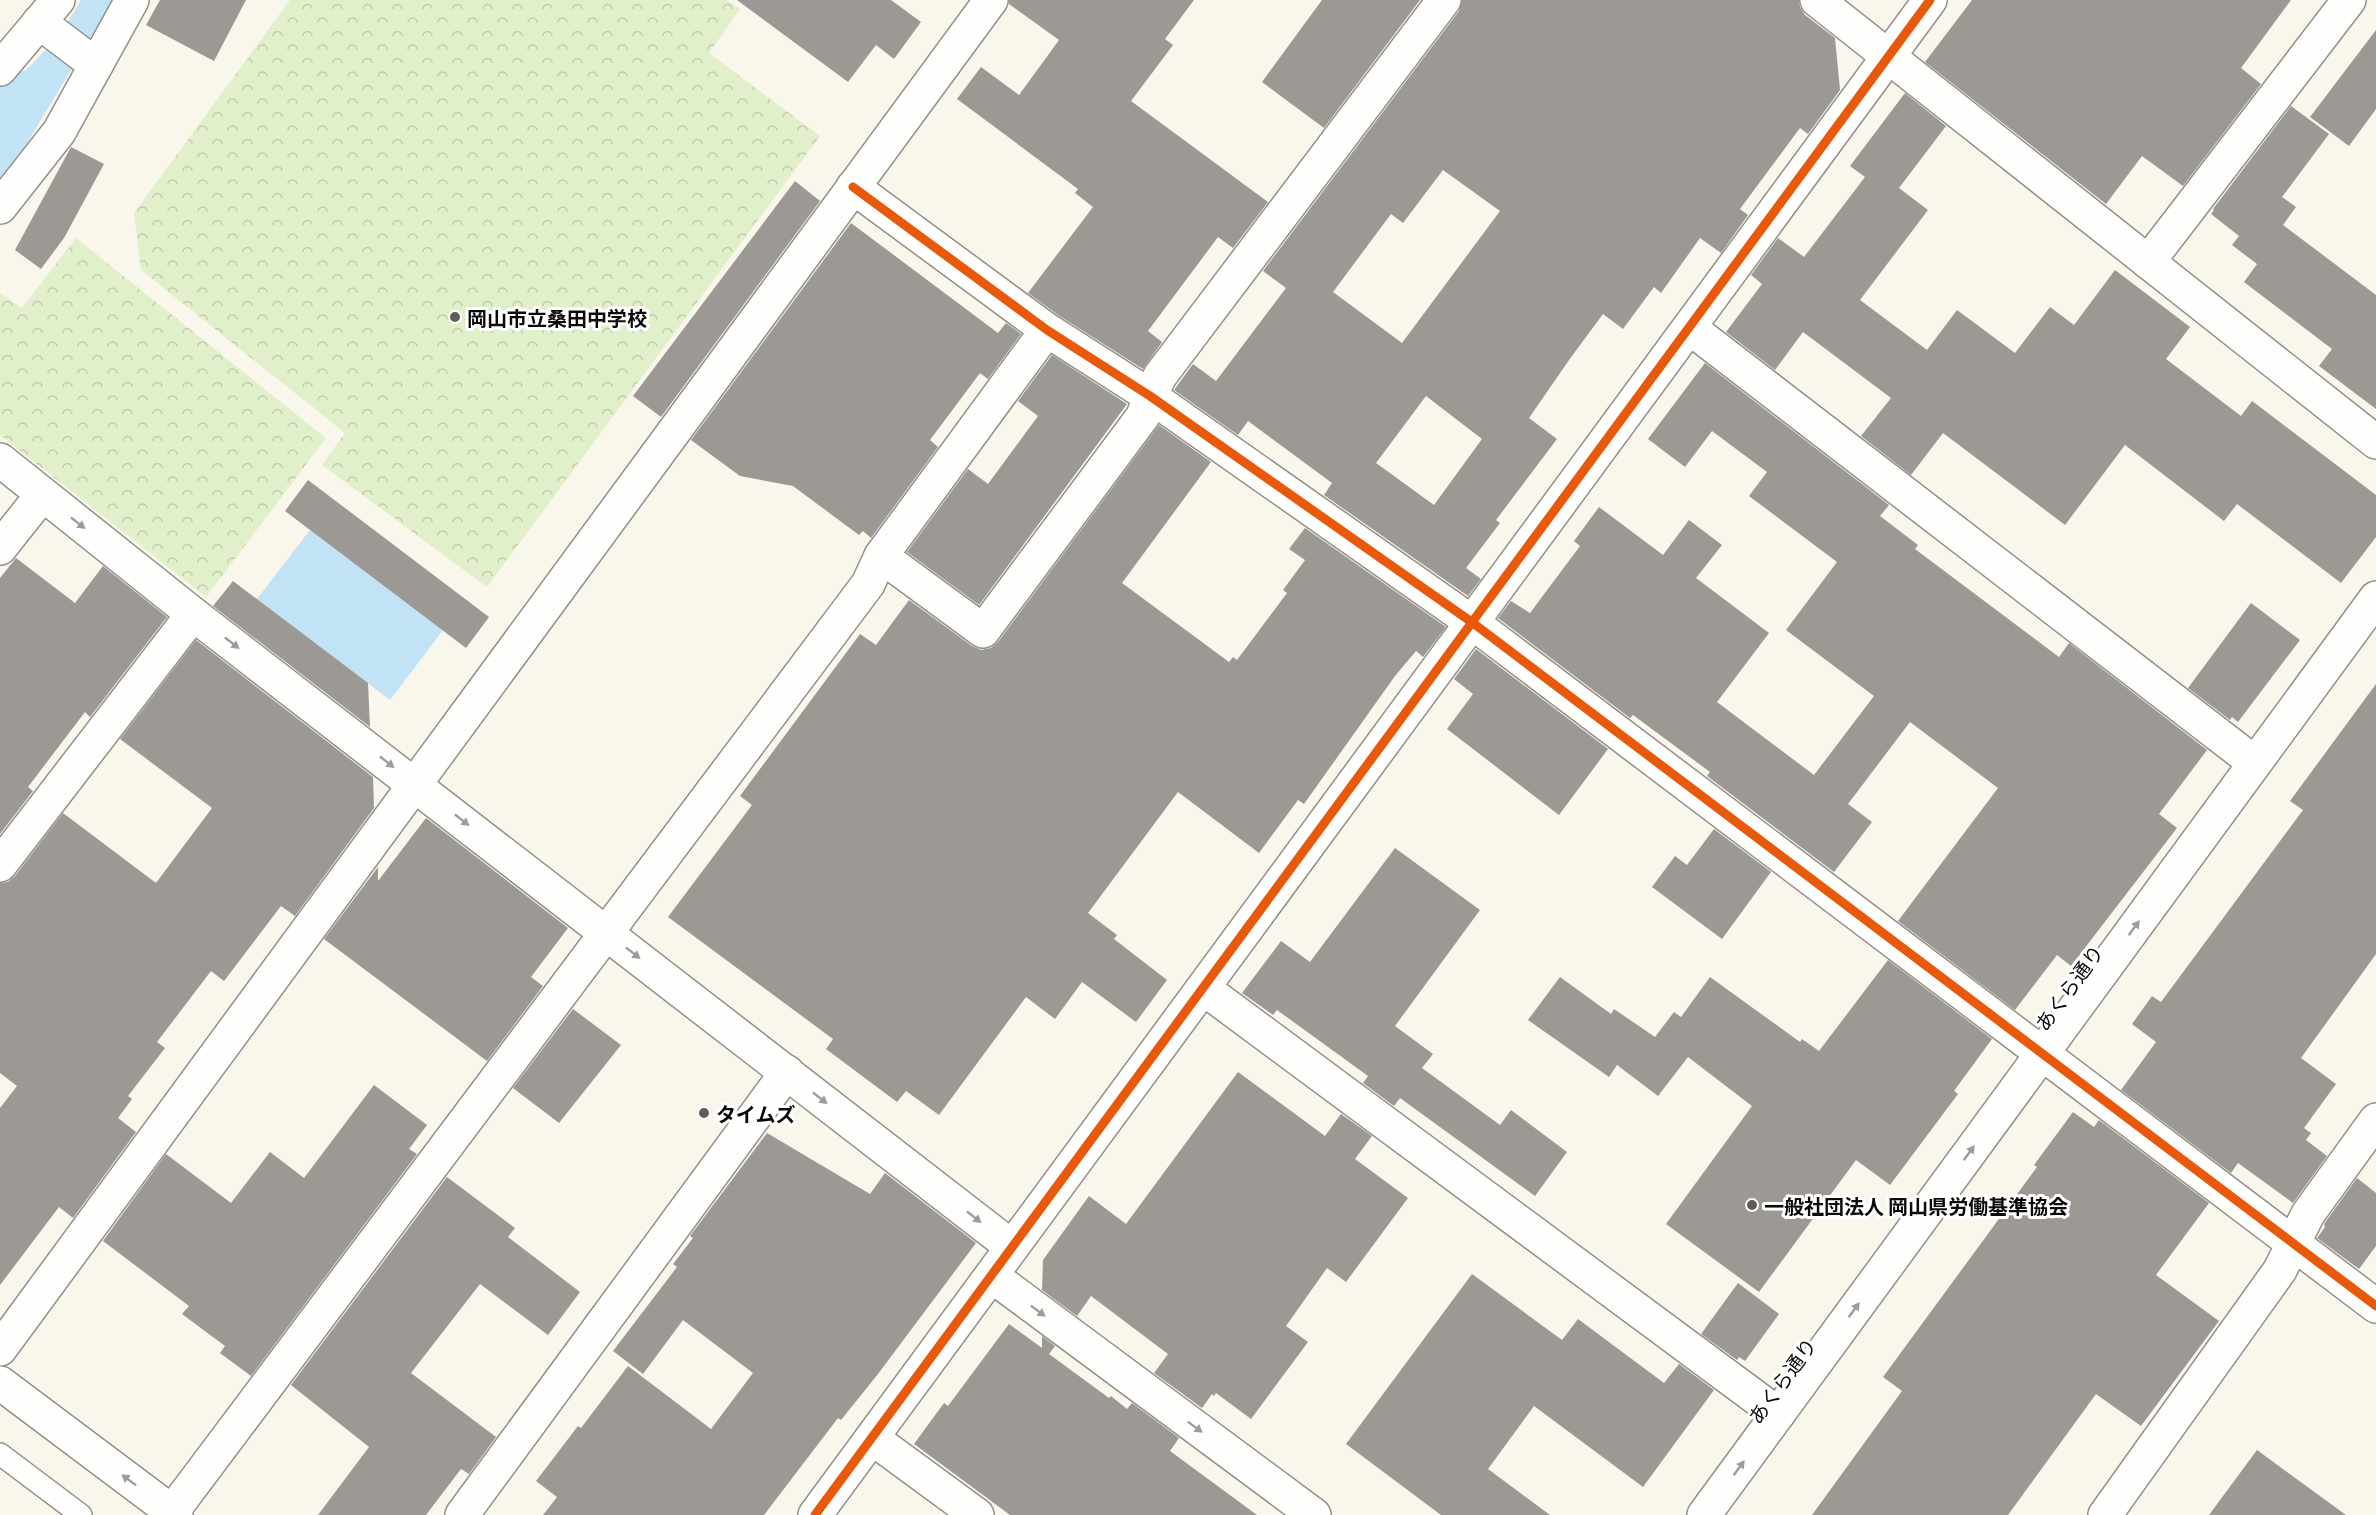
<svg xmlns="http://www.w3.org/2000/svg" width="2376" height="1515" viewBox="0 0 2376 1515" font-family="Literata,'Noto Sans JP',serif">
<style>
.park{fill:url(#park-crowns)}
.water{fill:#c1e3f5}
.building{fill:#9c9893;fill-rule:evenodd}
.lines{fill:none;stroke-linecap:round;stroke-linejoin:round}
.service-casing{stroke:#92908c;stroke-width:24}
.minor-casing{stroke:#92908c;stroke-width:36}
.tertiary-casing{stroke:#92908c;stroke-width:36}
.service{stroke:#fefefc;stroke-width:21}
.minor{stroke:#fefefc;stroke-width:33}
.tertiary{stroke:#fefefc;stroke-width:33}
.cycleway-casing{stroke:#fff;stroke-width:13}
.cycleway{stroke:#e8590c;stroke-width:9}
.oneway{fill:#9c9c9b}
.poi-dot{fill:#5e5d59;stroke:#fff;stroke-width:2}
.labels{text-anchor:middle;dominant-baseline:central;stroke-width:6;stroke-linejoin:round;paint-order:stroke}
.poi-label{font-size:20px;font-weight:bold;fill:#0a0a0a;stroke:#fff;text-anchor:start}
.street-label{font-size:20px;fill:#0a0a0a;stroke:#fff}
</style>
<defs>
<pattern id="park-crowns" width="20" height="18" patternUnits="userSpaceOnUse" patternTransform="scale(1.5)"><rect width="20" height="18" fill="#e1efca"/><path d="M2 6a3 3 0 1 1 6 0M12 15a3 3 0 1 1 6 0" fill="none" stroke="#c0ccac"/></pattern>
</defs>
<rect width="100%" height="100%" fill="#f9f6ec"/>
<g class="park">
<polygon points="290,0 727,0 740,9 709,53 820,136 487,587 322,465 345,433 141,270 134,213"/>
<polygon points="76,238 326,438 206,597 0,435 0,293 22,308"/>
</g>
<g class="water">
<path d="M81,0H113L21,153L0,179V70L25,71C47,50 66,27 81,0Z"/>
<polygon points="310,530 443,630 390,700 257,599"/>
</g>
<g class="building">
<polygon points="160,0 246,0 214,61 146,25"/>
<polygon points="737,0 891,0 921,22 894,59 876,45 848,82"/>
<polygon points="1009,0 1194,0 1165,39 1173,45 1131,101 1268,202 1233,248 1218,237 1148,331 1162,342 1143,369 1058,315 1028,293 1093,207 1075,193 1078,189 957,99 981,67 1019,95 1059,40 1009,4"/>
<polygon points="1322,0 1420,0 1324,128 1262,82"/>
<path d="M1462,0H1799L1800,7L1805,15L1835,38L1840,90L1808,134L1800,128L1740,209L1748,215L1721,253L1700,238L1661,293L1654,287L1623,329L1603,314L1569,360L1529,418L1557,439L1496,520L1500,523L1466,568L1481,579L1468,596L1324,495L1332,483L1248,421L1238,435L1174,390L1193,364L1216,381L1286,288L1263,271L1459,11ZM1443,170L1500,211L1402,343L1333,292L1391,214L1403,223ZM1426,396L1482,439L1434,505L1376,463Z"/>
<polygon points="1972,0 2291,0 2241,68 2261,84 2183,186 2142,156 2106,204 1925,62"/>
<polygon points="2376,30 2376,109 2349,146 2310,117"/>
<polygon points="1905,93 1946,126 1899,188 1928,210 1860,300 1927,350 1957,310 2015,353 2050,307 2074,325 2115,270 2190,327 2166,359 2241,416 2252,401 2376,495 2376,537 2341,583 2237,504 2224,521 2125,445 2065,525 1943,433 1911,475 1861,436 1891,398 1803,332 1775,370 1726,332 1762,284 1751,275 1778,238 1804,257 1865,177 1850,166"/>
<polygon points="2291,106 2329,134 2282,197 2296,207 2283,225 2376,295 2376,409 2319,366 2332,349 2244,282 2257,264 2232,245 2239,236 2211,214 2214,210 2213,209"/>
<polygon points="71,147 104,164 64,238 41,269 15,250"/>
<polygon points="795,181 820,201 661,417 633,396"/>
<polygon points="851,223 998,333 1006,323 1021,334 988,379 980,373 930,440 938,447 871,538 863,531 859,535 793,486 740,476 691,440"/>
<polygon points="1052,355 1127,404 979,605 907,552 968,469 988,484 1038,416 1018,401"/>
<polygon points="1705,363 1889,505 1880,516 1918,545 1915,549 2059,657 2069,643 2207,750 2159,814 2177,828 2071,966 2057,955 2015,1010 1898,921 1998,788 1910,722 1848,804 1872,822 1834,872 1707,776 1710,772 1633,715 1630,718 1498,618 1511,601 1530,613 1580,546 1574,541 1599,507 1663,555 1689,520 1722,545 1696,578 1769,633 1717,702 1814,775 1874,696 1786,630 1837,562 1749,496 1767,472 1712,431 1685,467 1648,439"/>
<polygon points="1159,425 1211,462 1122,583 1229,662 1233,657 1237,660 1287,593 1283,590 1305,560 1289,549 1305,528 1446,627 1423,657 1416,651 1395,676 1304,804 1298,800 1259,853 1178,792 1088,913 1117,935 1114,939 1167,980 1136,1022 1082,982 1055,1019 1026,997 939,1115 906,1091 897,1102 826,1049 833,1039 668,917 752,805 740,796 860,634 876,645 909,600 972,646 981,650 991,648 998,642"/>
<polygon points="308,480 489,617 466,648 285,511"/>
<polygon points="16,558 75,603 103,566 167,617 90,717 85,712 28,787 33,791 0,834 0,578"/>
<polygon points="233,581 368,683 370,727 213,606"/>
<polygon points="2251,603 2300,640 2238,722 2232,717 2230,720 2188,688"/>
<polygon points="196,640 373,777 374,808 295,916 281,906 224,981 211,971 157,1042 165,1048 128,1096 132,1099 118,1118 136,1132 73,1218 59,1207 0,1285 0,1108 17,1086 0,1073 0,883 8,882 15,876 63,813 156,883 212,808 120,739"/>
<polygon points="1476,649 1608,749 1559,815 1447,729 1473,694 1454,679"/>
<polygon points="2376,684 2376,954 2301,1058 2336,1084 2304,1128 2311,1133 2306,1140 2327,1156 2293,1203 2238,1163 2231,1173 2121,1090 2156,1042 2132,1024 2152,996 2161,1002 2303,810 2290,801"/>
<polygon points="426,818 568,928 531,977 543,986 487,1061 324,939 378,867 378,881"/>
<polygon points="1714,829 1771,872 1722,939 1652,887 1675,856 1687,865"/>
<polygon points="1395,848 1480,910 1395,1026 1433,1054 1422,1068 1500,1125 1511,1110 1567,1152 1535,1196 1400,1098 1394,1106 1363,1083 1368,1076 1277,1010 1273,1015 1242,993 1281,941 1310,962"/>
<polygon points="1888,960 1992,1039 1954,1091 1958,1094 1890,1185 1856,1160 1759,1292 1666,1224 1752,1106 1688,1057 1658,1096 1617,1065 1609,1077 1528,1020 1560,977 1611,1014 1614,1009 1655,1037 1674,1012 1681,1017 1710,977 1800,1042 1802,1039 1819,1051"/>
<polygon points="573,1009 621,1045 559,1123 513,1088"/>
<polygon points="1238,1072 1325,1136 1341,1114 1372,1136 1355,1159 1408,1198 1346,1282 1327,1268 1286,1326 1308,1342 1251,1419 1216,1393 1214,1396 1212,1394 1202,1408 1154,1373 1168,1354 1091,1296 1077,1316 1042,1290 1043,1260 1089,1196 1126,1224"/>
<polygon points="374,1085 427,1125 409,1149 417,1154 251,1376 220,1353 225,1346 182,1314 189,1306 103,1241 166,1154 231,1203 270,1152 304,1178"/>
<polygon points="2073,1112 2094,1127 2099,1120 2209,1203 2156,1275 2219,1321 2141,1426 2096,1394 2008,1515 1812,1515 1902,1391 1883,1377 2037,1167 2034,1165"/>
<polygon points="767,1133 870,1194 885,1173 976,1243 878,1374 841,1420 838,1418 764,1515 543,1515 557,1497 536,1481 578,1426 581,1428 628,1366 711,1429 753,1373 683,1320 643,1374 613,1351 677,1267 673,1264 693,1238 690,1236"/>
<polygon points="447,1177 515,1228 508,1237 580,1292 548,1335 480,1284 411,1373 496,1437 469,1474 461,1469 426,1515 318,1515 369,1447 291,1385"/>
<polygon points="2357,1178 2376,1193 2376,1246 2359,1269 2317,1238 2325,1227 2324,1224"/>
<polygon points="1472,1274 1562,1340 1578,1319 1664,1383 1679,1364 1714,1390 1643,1487 1534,1406 1488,1469 1550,1515 1441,1515 1346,1444"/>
<polygon points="1738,1283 1779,1314 1745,1361 1739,1357 1737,1360 1701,1334"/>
<polygon points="1009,1324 1042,1348 1042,1336 1055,1346 1049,1354 1109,1398 1111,1396 1127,1409 1132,1403 1179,1438 1170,1451 1257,1515 1010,1515 914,1444 944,1403 948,1406"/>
<polygon points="2257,1450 2346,1515 2209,1515"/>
</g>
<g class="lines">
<g class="service-casing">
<polyline id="service" points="0,1454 81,1515"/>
</g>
<g class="minor-casing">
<g id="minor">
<polyline points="1817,0 2376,442"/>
<polyline points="39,22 96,65"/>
<polyline points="0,69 58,0"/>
<polyline points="853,187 1047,330 1150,396 1473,623 2376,1306"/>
<polyline points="0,207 59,132 132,0"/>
<polyline points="2148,262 2349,0"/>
<polyline points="1690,328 2255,763"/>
<polyline points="0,460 193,614 1012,1247"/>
<polyline points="0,548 42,495"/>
<polyline points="881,556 983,631 1143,416 1150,396 1160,376 1444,0"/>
<polyline points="0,865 193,614"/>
<polyline points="1203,988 1778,1414"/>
<polyline points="992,1276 1314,1515"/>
<polyline points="0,1349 991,0"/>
<polyline points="0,1383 176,1515"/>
<polyline points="872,1438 977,1515"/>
<polyline points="172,1512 868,584 881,556 1047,330"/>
<polyline points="462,1515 787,1072"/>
<polyline points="2105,1515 2280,1270 2308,1214 2376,1120"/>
</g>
</g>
<g class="tertiary-casing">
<g id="tertiary">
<polyline points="815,1515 1930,0"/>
<polyline points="1704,1515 2376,598"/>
</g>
</g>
<use href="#service" class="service"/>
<use href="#minor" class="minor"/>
<use href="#tertiary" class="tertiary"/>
<g class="cycleway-casing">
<g id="cycleway">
<polyline points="853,187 1047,330 1150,396 1473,623 2376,1306"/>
<polyline points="815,1515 1930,0"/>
</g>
</g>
<use href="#cycleway" class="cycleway"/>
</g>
<defs><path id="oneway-solid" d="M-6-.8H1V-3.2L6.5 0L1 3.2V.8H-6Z" transform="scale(1.5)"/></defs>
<g class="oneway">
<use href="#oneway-solid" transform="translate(78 523) rotate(38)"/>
<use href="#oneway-solid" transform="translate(232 643) rotate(38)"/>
<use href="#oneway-solid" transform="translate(387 762) rotate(38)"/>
<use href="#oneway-solid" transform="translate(462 820) rotate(38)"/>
<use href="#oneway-solid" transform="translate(2134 928) rotate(-54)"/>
<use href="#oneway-solid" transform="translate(633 953) rotate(38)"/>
<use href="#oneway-solid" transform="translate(820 1098) rotate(38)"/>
<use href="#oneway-solid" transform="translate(1969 1153) rotate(-54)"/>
<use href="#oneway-solid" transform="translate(974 1217) rotate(38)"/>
<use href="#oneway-solid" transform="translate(1854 1310) rotate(-54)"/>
<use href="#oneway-solid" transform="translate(1038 1311) rotate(37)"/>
<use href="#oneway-solid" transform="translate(1195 1427) rotate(37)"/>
<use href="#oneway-solid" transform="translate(1739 1468) rotate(-54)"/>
<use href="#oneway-solid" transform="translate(129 1480) rotate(-143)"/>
</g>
<g class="poi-dot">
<circle cx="455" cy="317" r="6"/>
<circle cx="704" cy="1113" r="6"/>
<circle cx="1752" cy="1205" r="6"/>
</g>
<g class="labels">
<g class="poi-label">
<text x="467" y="317">岡山市立桑田中学校</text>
<text x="716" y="1113">タイムズ</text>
<text x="1764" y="1205">一般社団法人 岡山県労働基準協会</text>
</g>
<g class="street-label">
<text transform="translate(2068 987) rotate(-54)">あくら通り</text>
<text transform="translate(1781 1380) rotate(-54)">あくら通り</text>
</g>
</g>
</svg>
